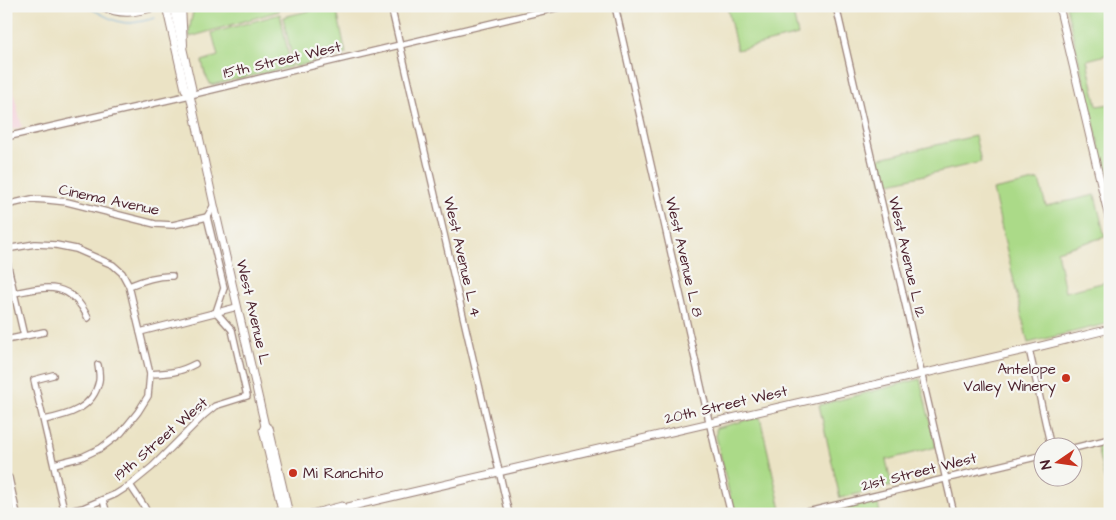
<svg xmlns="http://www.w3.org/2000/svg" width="1116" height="520" viewBox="0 0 1116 520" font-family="'Architects Daughter',sans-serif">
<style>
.built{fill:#f5cfda}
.green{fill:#abda88;stroke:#7a7c5a}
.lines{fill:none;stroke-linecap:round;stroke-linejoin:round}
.stream{stroke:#62a4d6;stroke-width:1}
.minor-casing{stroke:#9a8178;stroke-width:8}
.major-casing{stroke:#9a8178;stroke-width:9}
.highway-casing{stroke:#9a8178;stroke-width:10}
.minor{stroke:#fff;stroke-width:5.5}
.major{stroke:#fff;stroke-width:7}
.highway{stroke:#fff;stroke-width:8}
.poi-dot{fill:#c8321e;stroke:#f6f6f2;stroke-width:2}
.labels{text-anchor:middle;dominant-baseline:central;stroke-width:4.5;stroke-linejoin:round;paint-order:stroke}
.street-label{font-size:15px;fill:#4a1f2b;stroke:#f6f6f2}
.poi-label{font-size:15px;fill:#4a1f2b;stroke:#f6f6f2;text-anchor:end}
</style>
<rect width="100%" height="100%" fill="#f6f6f2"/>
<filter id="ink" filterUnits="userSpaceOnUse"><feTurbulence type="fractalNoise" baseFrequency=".02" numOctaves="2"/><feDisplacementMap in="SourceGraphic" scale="10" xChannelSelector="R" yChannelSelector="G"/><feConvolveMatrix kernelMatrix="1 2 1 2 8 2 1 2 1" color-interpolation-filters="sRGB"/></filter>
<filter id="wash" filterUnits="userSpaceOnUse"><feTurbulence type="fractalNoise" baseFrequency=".0096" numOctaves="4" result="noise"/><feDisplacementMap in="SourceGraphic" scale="20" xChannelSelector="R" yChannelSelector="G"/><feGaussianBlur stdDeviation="1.12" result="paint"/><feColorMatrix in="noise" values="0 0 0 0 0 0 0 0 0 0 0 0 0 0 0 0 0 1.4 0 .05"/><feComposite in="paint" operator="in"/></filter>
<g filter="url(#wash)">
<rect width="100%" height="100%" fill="#ebe3c5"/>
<polygon class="built" points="6,61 22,127 6,131"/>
<g class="green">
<polygon points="194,6 278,6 279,11 190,37 189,32"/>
<polygon points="330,6 336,6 346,54 294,67 283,17"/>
<polygon points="727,6 803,6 792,9 798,35 737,50"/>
<polygon points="1066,6 1110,6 1110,54 1087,60 1097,106 1110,104 1110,192"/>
<polygon points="280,14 291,67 211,85 205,74 202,61 218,56 212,33"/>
<polygon points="975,136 981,162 882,185 876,159"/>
<polygon points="1039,180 1046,206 1095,195 1105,237 1057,251 1065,292 1110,281 1110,323 1028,343 993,190"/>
<polygon points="920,379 936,447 886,460 892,486 840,498 819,405"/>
<polygon points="760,417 782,514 734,514 716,436 716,428"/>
<polygon points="1110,443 1110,494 1108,495 1097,447"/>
<polygon points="877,498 880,514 832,514 831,510"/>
</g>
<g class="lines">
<path class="stream" d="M86,6C100,13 116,24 131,23C139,22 148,20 155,18"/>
</g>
</g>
<g filter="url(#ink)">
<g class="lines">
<g class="minor-casing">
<g id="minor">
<polyline points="391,6 509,514"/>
<polyline points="615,6 721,474 731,514"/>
<polyline points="836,6 954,514"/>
<polyline points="6,137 190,95 564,6"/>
<polyline points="6,205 32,199 48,200 67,202 155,224 173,225 207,217"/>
<polyline points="6,249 35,244 56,245 76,249 113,265 122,273 129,286 150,374 148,396 138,412 121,433 101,448 82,457 54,464"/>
<polyline points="6,258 24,336"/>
<path d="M129,286C143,280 157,275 172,276"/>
<path d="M14,293C48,286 71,281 88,318"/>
<polyline points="140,332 237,307"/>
<polyline points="6,340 44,332"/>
<polyline points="1029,349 1051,448"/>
<path d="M150,374C169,373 178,373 195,364"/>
<polyline points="53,375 34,380 65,514"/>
<path d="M44,420C68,415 93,409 99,381C100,376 99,371 98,365"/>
<polyline points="1074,448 1110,439"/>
<polyline points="9,478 17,514"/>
<polyline points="130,485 144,506 148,514"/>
<polyline points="103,500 107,514"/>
<polyline points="64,512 83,508 116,494 130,485 152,467 204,415 215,406 247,396 232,330 216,312 224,288 207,217 214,205"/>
<polyline points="799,514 1044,455"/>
</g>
</g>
<g class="major-casing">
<g id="major">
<polyline points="166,6 185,89 190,95 214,205 265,426 263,430 283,514"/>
<polyline points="173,6 192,89 190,95"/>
<polyline points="1059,6 1110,222"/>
<polyline points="265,426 269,428 288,510 287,514"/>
<polyline points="311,514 342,506"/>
<polyline points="334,514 344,510 348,507 1029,349 1110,329"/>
</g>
</g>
<g class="highway-casing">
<g id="highway">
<path d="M103,6C123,16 137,11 157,6"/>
<polyline points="122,6 128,7 136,6"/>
<polyline points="181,6 183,45"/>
</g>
</g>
<use href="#minor" class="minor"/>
<use href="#major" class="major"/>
<use href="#highway" class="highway"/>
</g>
</g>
<g class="poi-dot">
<circle cx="1066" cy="378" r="5"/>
<circle cx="293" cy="473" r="5"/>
</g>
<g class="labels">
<g class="street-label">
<text transform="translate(282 60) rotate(-13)">15th Street West</text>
<text transform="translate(109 200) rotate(12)">Cinema Avenue</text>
<text transform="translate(462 257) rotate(77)">West Avenue L 4</text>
<text transform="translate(684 257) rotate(77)">West Avenue L 8</text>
<text transform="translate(907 257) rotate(77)">West Avenue L 12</text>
<text transform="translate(253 312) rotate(77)">West Avenue L</text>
<text transform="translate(726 405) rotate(-13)">20th Street West</text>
<text transform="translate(161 439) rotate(-41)">19th Street West</text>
<text transform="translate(919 472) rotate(-14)">21st Street West</text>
</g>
<g class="poi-label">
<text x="1056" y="369">Antelope<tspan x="1056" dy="17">Valley Winery</tspan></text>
<text x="303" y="473" text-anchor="start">Mi Ranchito</text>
</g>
</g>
<rect width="1116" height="520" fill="none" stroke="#f6f6f2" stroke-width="25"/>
<g transform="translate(1058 462) rotate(257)"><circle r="24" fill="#f6f6f2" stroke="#b1a0a2"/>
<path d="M0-4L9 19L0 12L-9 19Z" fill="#c8321e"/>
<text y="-8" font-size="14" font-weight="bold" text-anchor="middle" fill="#4a1f2b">N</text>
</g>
</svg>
